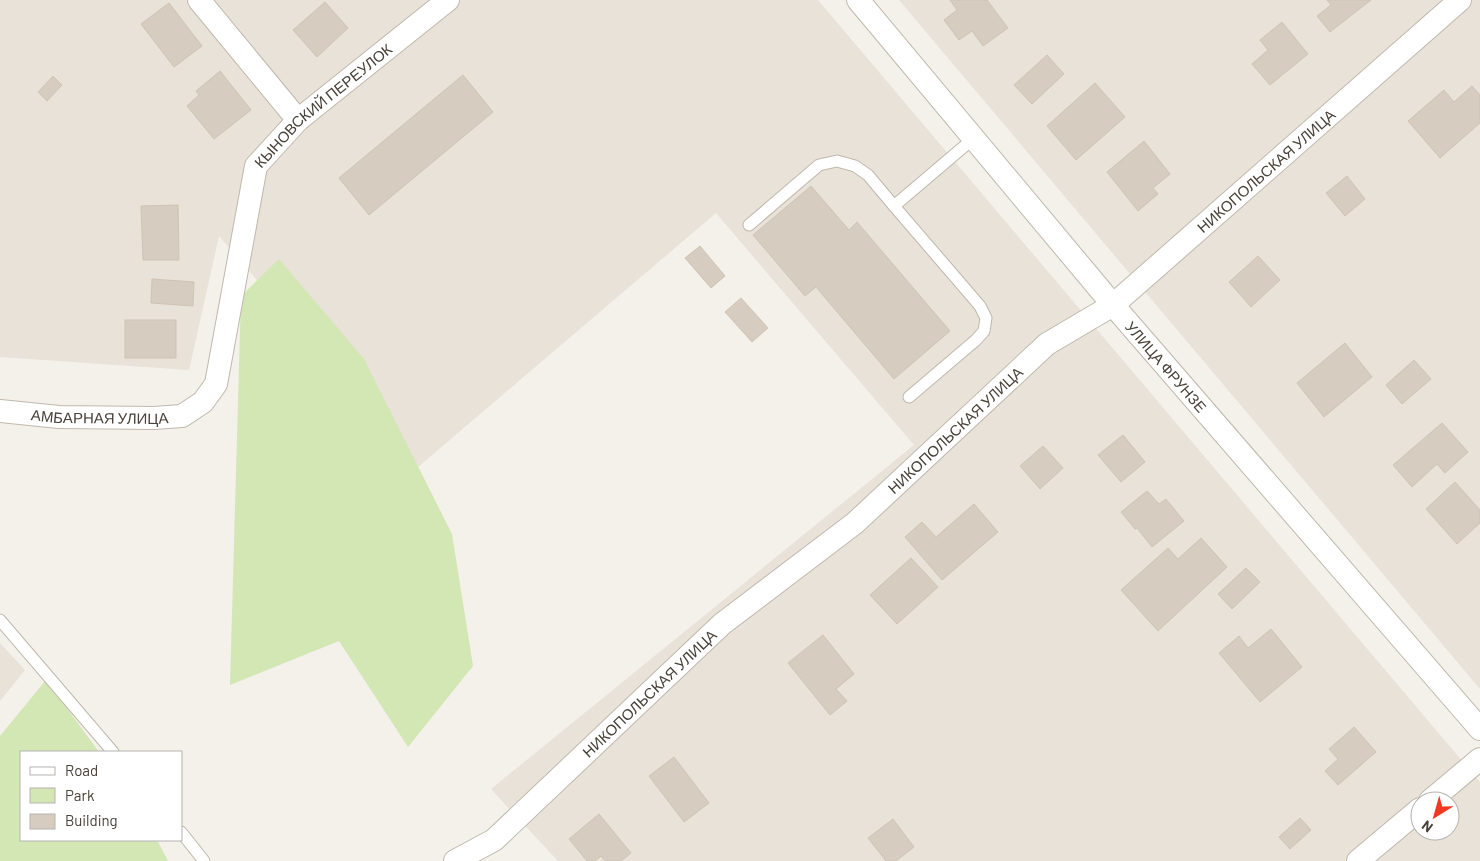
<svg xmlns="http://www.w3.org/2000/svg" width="1480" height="861" viewBox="0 0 1480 861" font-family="Barlow,sans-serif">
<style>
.residential{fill:#e8e2d8;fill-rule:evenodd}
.green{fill:#d2e7b4}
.building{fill:#d6ccbf;stroke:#d0c3b3}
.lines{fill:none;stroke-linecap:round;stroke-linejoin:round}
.service-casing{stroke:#c0b8ac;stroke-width:13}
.minor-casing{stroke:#c0b8ac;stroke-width:24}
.service{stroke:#fff;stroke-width:11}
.minor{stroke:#fff;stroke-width:22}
.labels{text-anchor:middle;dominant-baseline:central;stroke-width:4;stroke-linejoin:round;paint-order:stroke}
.street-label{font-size:15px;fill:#484138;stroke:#fff}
</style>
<rect width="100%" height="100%" fill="#f4f0ea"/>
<g class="residential">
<path d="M0,0H818L1480,782V861H558L491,789L914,445L716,213L418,467L219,236L189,370L0,357ZM1420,801H1450V831H1420Z"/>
<polygon points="899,0 1480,0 1480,689"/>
<polygon points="0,643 25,670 0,701"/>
</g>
<g class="green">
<polygon points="279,259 364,359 452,534 473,666 408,747 339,641 230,685 241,296"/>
<polygon points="46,680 99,752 21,752 21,840 157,840 168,861 0,861 0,736"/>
</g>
<g class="building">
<polygon points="950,0 987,0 1008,28 983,46 972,31 959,40 944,20 957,10"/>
<polygon points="1327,0 1371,0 1330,32 1317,16 1331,5"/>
<polygon points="325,2 348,28 317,57 293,30"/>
<polygon points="169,3 202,46 174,67 141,24"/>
<polygon points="1282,22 1308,54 1270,85 1252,64 1268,50 1260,40"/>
<polygon points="1047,55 1064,74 1032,104 1014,85"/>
<polygon points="220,71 251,110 214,139 187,106 199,95 196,91"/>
<polygon points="463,75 493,112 369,215 339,178"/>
<polygon points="53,76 62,85 47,101 38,92"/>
<polygon points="1095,83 1125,117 1076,160 1047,126"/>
<polygon points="1472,86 1480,95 1480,123 1440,158 1408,121 1444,90 1454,102"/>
<polygon points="1144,141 1170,174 1153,188 1158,194 1138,211 1107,172"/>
<polygon points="1347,176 1365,199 1345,216 1326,193"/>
<polygon points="811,186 849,230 857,222 950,331 894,379 816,287 805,296 753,235"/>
<polygon points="178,205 179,260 143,260 141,206"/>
<polygon points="700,246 725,276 711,288 685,258"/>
<polygon points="1258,256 1280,280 1251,307 1229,282"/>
<polygon points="152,279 194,282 193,306 151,303"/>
<polygon points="741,298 768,328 752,342 725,312"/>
<rect x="125" y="320" width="51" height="38"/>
<polygon points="1345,343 1372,377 1324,417 1297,383"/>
<polygon points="1414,360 1431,379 1402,404 1386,385"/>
<polygon points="1442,423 1468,452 1445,473 1437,464 1412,487 1393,465"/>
<polygon points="1123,435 1145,462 1121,482 1098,455"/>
<polygon points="1043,446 1063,468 1040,489 1020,466"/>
<polygon points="1455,482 1480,510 1480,523 1457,544 1426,509"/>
<polygon points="1147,491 1159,504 1166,499 1184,521 1152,547 1137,528 1135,529 1121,512"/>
<polygon points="974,504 998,532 942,580 905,537 922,522 936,537"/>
<polygon points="1201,538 1227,567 1158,631 1121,590 1168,548 1178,559"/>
<polygon points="911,558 938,587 897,624 870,595"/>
<polygon points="1246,568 1260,582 1232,609 1218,594"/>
<polygon points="1271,629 1302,667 1260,702 1219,653 1239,636 1248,648"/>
<polygon points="823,635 854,674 836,689 847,701 830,715 788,663"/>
<polygon points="1354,727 1376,752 1338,785 1325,771 1338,759 1329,749"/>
<polygon points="674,757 709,803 684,822 649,776"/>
<polygon points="599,814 631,853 621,861 605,861 601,856 595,861 587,861 569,839"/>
<polygon points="1300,818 1311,830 1290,849 1279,837"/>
<polygon points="893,819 914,847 896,861 886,861 868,838"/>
</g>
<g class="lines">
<g class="service-casing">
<g id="service">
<polyline points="749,225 819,165 837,161 855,166 868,175 894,206"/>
<polyline points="909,397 976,340 984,331 986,318 980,306 894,206 974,138"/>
<polyline points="0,620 113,752"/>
<polyline points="181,832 204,861"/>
</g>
</g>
<g class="minor-casing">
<g id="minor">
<polyline points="199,0 298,120"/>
<path id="s1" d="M858,0L1113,305L1480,729"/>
<path id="s2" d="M0,411L59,417L154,418L182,416L203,402L216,384L256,166L298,120L448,0"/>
<polyline points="1430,801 1480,759"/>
<path id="s3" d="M455,861L494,840L722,624L855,523L1047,344L1113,305L1460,0"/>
<polyline points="1358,861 1420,809"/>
</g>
</g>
<use href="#service" class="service"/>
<use href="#minor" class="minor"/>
</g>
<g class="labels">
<g class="street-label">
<text stroke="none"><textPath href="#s2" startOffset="542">КЫНОВСКИЙ ПЕРЕУЛОК</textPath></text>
<text stroke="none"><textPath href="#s3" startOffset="1068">НИКОПОЛЬСКАЯ УЛИЦА</textPath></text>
<text stroke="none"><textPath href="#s1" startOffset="479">УЛИЦА ФРУНЗЕ</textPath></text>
<text stroke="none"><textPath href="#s2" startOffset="100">АМБАРНАЯ УЛИЦА</textPath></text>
<text stroke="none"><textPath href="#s3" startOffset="662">НИКОПОЛЬСКАЯ УЛИЦА</textPath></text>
<text stroke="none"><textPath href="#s3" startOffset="258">НИКОПОЛЬСКАЯ УЛИЦА</textPath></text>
</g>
</g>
<rect x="20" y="751" width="162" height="90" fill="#ffffff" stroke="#b6b3af"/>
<rect x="30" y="767" width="25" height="8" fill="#ffffff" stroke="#b6b3af"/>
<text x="65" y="776" font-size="15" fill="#484138">Road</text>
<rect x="30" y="788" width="25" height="15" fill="#d2e7b4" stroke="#b6b3af"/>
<text x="65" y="801" font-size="15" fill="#484138">Park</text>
<rect x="30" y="814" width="25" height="15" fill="#d6ccbf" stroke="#b6b3af"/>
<text x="65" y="826" font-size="15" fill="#484138">Building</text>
<g transform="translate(1435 816) rotate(217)"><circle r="24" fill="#ffffff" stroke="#b6b3af"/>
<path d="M0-4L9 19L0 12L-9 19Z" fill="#f33821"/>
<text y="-8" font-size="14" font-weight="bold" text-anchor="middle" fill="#484138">N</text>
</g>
</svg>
